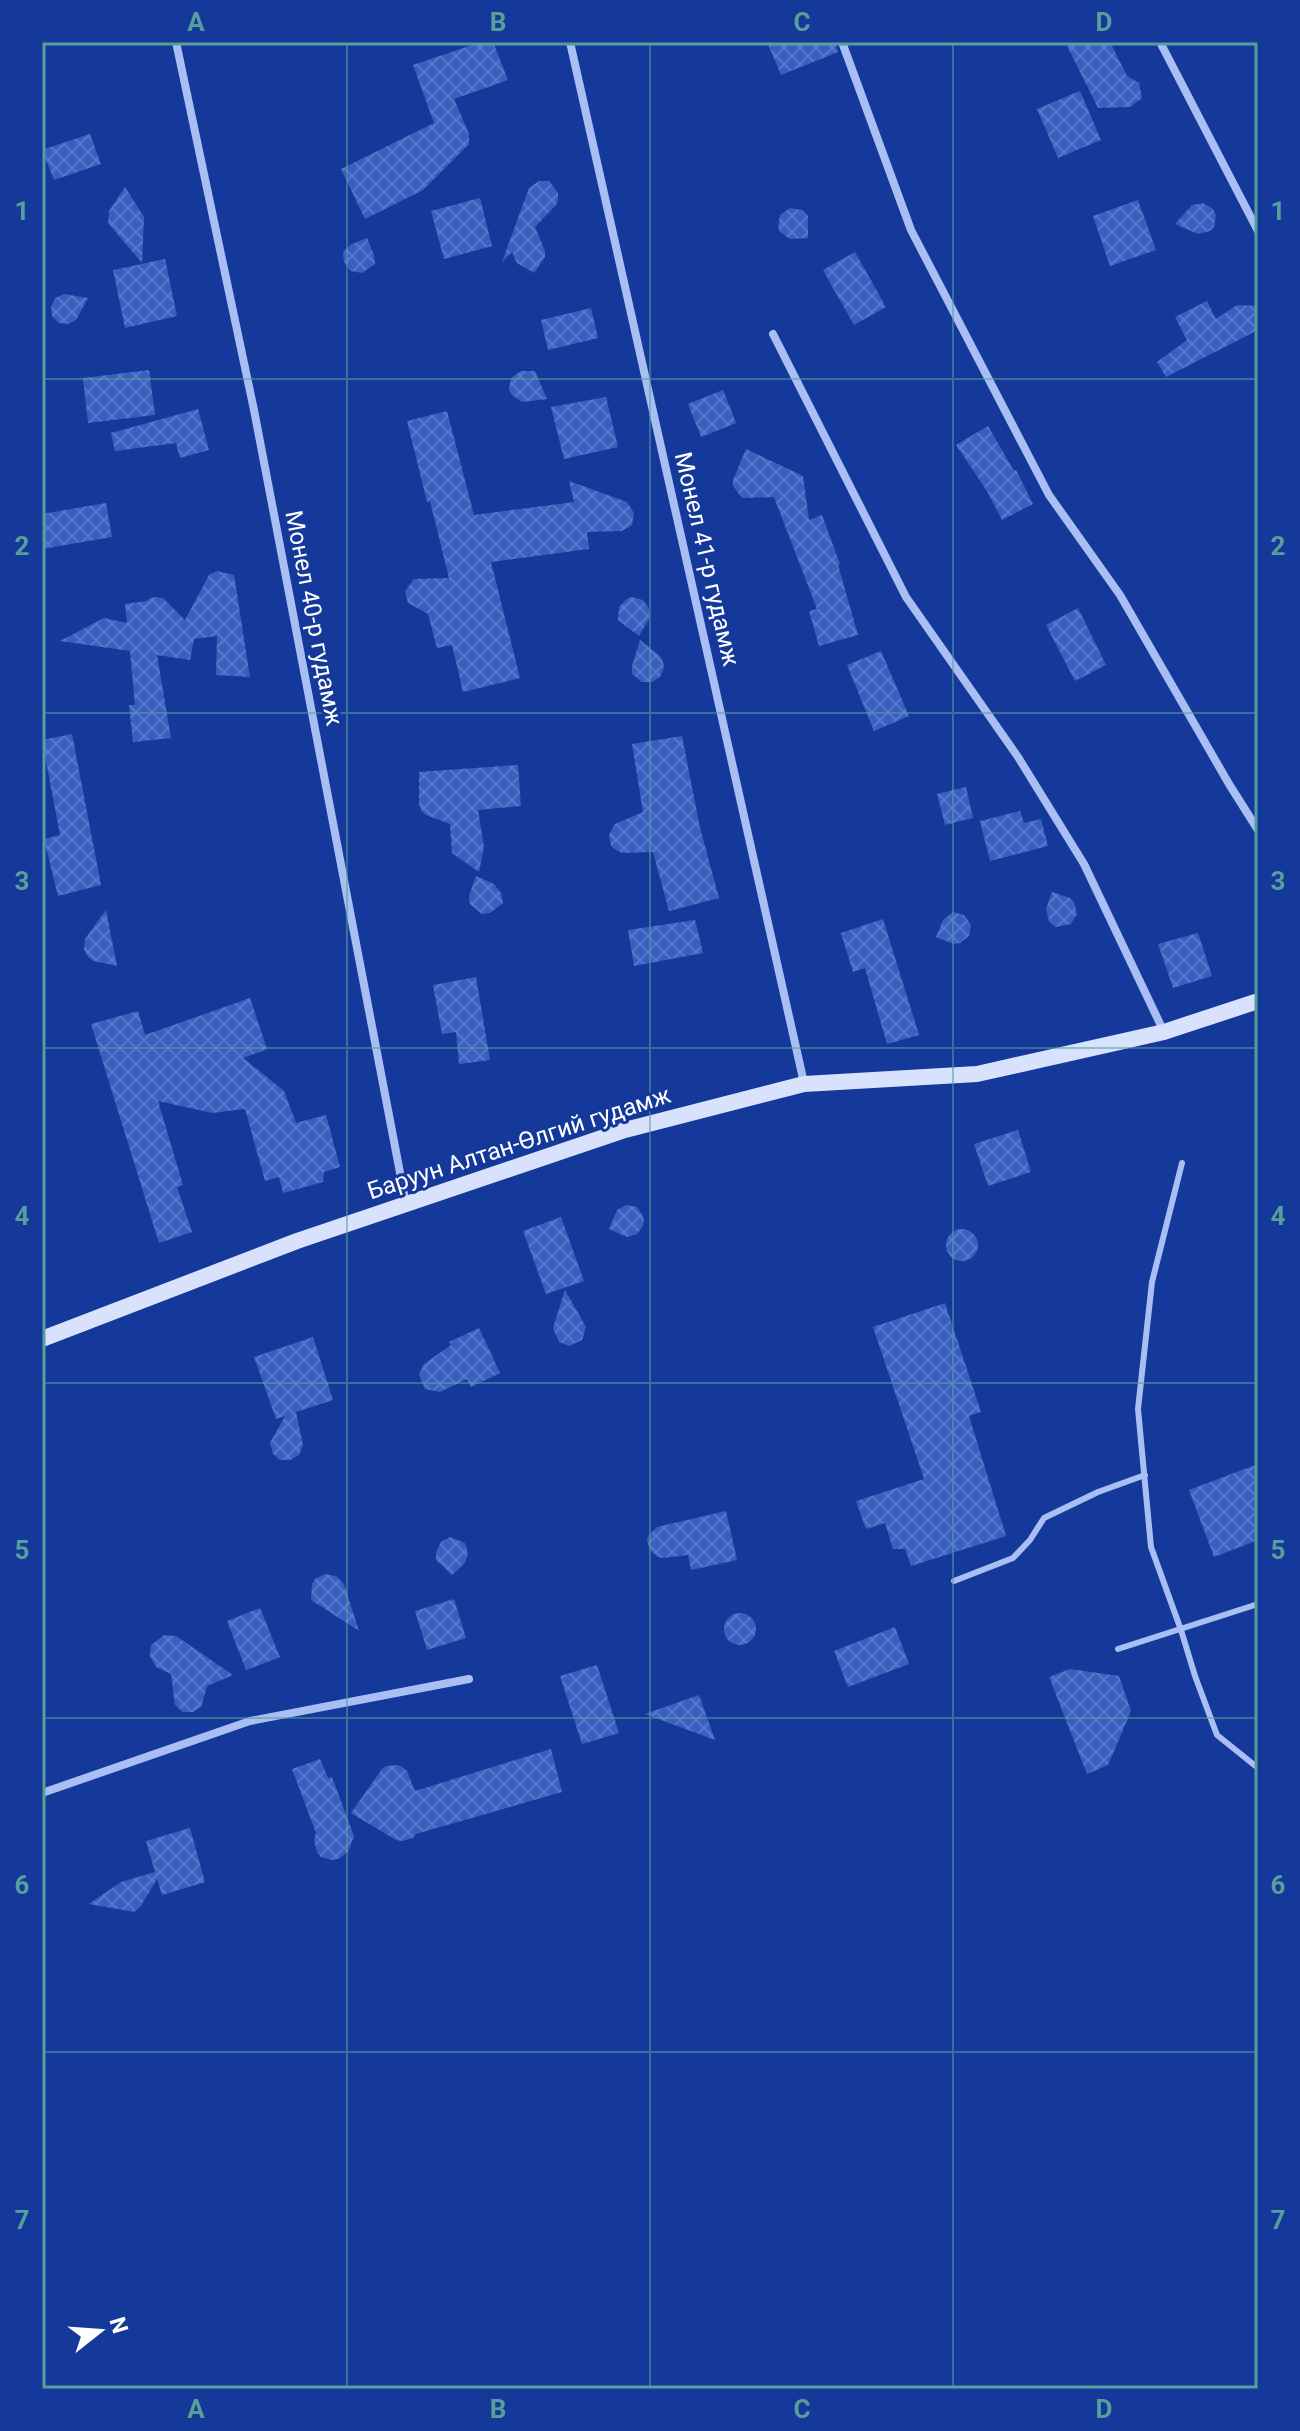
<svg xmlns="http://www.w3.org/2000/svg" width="1300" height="2431" viewBox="0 0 1300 2431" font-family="Roboto,sans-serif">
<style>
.building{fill:url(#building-cross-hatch)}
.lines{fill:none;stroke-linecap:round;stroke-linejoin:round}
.service{stroke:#a9bef3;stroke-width:6}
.minor{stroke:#a9bef3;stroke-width:8}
.secondary{stroke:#d8e2fd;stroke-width:16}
.grid{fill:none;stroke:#579f9a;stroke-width:2;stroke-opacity:0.55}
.labels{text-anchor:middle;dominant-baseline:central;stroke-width:6;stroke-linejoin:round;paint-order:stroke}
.street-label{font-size:24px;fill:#fff;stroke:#14399a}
.neatline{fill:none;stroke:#579f9a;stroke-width:3}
.grid-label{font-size:26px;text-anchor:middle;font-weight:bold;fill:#579f9a}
</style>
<defs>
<pattern id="building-cross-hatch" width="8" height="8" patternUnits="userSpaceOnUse" patternTransform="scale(2)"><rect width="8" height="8" fill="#395fc0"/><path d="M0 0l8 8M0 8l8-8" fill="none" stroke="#5777c9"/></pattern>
</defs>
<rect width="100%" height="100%" fill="#14399a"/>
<g class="building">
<polygon points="481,42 493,42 508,80 454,99 469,134 469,144 423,190 365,219 341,169 434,123 413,65"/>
<polygon points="767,42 835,42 838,52 781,75"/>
<polygon points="1065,42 1110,42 1127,76 1139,83 1142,98 1130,107 1098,108"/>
<polygon points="1080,91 1101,140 1058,158 1037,109"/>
<polygon points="90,134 101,164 54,180 42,150"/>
<polygon points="539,181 549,181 558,193 558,199 556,205 535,227 545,251 545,257 534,273 517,263 512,252 502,262 529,188"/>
<polygon points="125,187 144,217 142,263 108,223 109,211"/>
<polygon points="480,198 492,246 444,259 431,211"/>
<polygon points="1138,200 1156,250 1110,266 1093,216"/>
<polygon points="1203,203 1213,209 1216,215 1214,227 1210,231 1198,234 1175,224 1192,205"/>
<polygon points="790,208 802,210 808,216 808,238 790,239 780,232 778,227 780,215"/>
<polygon points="367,238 374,255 375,264 362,273 351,271 344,262 343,252 350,245"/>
<polygon points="855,252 886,307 854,325 823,270"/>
<polygon points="165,259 177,316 125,328 113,270"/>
<polygon points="64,294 88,298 76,320 68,324 59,323 52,316 51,307 55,298"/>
<polygon points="1207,301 1216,319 1237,305 1258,306 1258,330 1166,377 1157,362 1187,340 1175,317"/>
<polygon points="591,308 598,338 548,350 541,320"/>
<polygon points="149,370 155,415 88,423 83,378"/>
<polygon points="521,371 535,371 547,399 522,402 512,395 509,390 511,378"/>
<polygon points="723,390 736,423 701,437 688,404"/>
<polygon points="606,397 618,447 564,459 551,407"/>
<polygon points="198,409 209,450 180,458 176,443 115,451 111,433"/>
<polygon points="447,411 474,515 574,502 569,481 627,502 634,513 632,525 622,531 587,532 589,549 491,562 520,678 463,692 452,645 437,648 428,614 408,603 405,591 414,579 449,578 430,501 427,502 407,421"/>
<polygon points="988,426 1014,471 1016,470 1033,504 1002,520 987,491 956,445"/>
<polygon points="746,449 803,476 809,520 822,515 840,564 838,565 858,635 819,646 809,611 817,609 774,497 742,498 733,486 733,480"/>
<polygon points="106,503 112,537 42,549 42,514"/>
<polygon points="217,571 234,575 250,677 216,675 217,636 194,639 190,660 157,655 171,738 133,742 129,705 135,705 130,651 60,641 104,618 127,623 125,604 146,601 154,597 163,598 185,620 209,575"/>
<polygon points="632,597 643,600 649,608 649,619 639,636 618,620 619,607 627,599"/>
<polygon points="1078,608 1106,665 1075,681 1046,625"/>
<polygon points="640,640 661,657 663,662 664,668 660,677 652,682 642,682 632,674 632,666"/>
<polygon points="881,651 909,716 874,731 847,665"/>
<polygon points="72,734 101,885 58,896 44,839 60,835 42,740"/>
<polygon points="682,736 700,828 719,898 669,911 653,852 622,853 616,850 611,846 609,835 615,824 643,812 632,744"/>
<polygon points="518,765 521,806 478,810 484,847 479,872 452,853 450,824 426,815 422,811 419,805 419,772"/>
<polygon points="966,787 973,818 945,825 937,794"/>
<polygon points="1020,811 1024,823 1041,819 1048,846 990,861 980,821"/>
<polygon points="476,876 494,884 501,893 503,903 490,913 482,914 470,904 469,896"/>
<polygon points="1052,892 1070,898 1074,902 1077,914 1071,924 1056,927 1049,921 1046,909"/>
<polygon points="106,910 117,966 94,961 89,958 84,950 85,939"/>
<polygon points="953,912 964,915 971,925 969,936 960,943 954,944 936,937 943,920"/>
<polygon points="883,919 919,1035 887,1044 865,968 853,972 841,933"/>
<polygon points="695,920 703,953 634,966 628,930"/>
<polygon points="1198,933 1212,976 1173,988 1158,944"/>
<polygon points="476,977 490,1060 459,1064 456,1032 442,1034 433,985"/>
<polygon points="250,998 267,1049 243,1058 284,1091 296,1123 326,1115 340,1167 324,1172 323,1182 283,1193 279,1177 265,1181 245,1109 212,1113 158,1101 183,1185 177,1187 192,1232 159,1243 91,1024 138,1011 145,1035"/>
<polygon points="1018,1130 1031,1172 988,1186 974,1144"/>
<polygon points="626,1205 637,1207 643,1216 644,1221 643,1226 637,1234 627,1237 609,1229 617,1210"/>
<polygon points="561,1217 584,1281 546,1294 523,1231"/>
<circle cx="962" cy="1245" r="16"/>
<polygon points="565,1290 586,1327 582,1340 569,1346 559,1342 553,1328"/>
<polygon points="945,1303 981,1412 969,1416 1006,1536 911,1566 905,1549 893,1549 885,1523 866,1529 856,1501 924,1479 873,1327"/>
<polygon points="479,1328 500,1373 471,1387 467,1379 440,1392 425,1389 419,1375 424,1364 451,1345 449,1342"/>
<polygon points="313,1337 333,1400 296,1412 303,1445 299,1455 290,1460 280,1460 273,1454 270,1443 285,1416 276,1419 254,1357"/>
<polygon points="1258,1464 1258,1540 1214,1557 1189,1490"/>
<polygon points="726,1511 737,1560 691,1570 688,1555 663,1558 658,1557 650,1550 647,1540 649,1535 657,1527"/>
<polygon points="450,1537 465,1543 468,1553 465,1563 452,1575 436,1560 436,1552 441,1542"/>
<polygon points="325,1574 336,1576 344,1584 359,1631 311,1600 312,1584 315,1579"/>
<polygon points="454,1599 466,1638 427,1650 415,1611"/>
<polygon points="260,1608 280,1657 246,1670 227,1621"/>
<circle cx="740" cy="1629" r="16"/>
<polygon points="895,1627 909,1664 848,1687 834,1651"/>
<polygon points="164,1635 176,1636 233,1675 207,1686 201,1707 193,1712 183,1712 175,1705 171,1674 156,1667 150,1656 151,1645"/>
<polygon points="597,1665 619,1733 582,1744 560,1676"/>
<polygon points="1070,1669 1119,1676 1131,1711 1108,1765 1087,1774 1049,1677"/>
<polygon points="699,1695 715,1740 645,1714"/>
<polygon points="551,1749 562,1792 416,1834 413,1838 402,1841 396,1840 351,1813 382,1769 387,1766 398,1765 402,1767 407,1771 415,1791"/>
<polygon points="320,1759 328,1778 332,1777 354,1836 348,1852 338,1859 332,1860 321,1857 317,1852 314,1840 316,1833 292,1769"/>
<polygon points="190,1828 205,1882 162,1895 157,1879 141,1906 134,1912 89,1904 121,1882 155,1872 146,1841"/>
</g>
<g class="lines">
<g class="service">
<polyline points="1182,1163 1152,1282 1138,1409 1151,1547 1181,1630 1195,1676 1217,1735 1258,1768"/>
<polyline points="954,1581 1013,1558 1030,1540 1044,1518 1098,1492 1145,1475"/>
<polyline points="1118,1649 1258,1604"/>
</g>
<g class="minor">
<polyline points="176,42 254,410 406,1204"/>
<polyline points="570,42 804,1083"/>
<polyline points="842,42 911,230 1049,495 1120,595 1229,784 1258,830"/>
<polyline points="1160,42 1258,231"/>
<polyline points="773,334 906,597 1018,757 1084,864 1164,1032"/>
<polyline points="42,1793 250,1721 469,1679"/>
</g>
<polyline class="secondary" points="42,1339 297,1241 625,1130 804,1084 977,1074 1164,1032 1258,1001"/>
</g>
<path class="grid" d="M347,42V2389M650,42V2389M953,42V2389M42,379H1258M42,713H1258M42,1048H1258M42,1383H1258M42,1718H1258M42,2052H1258"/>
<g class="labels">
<g class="street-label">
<text transform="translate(707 559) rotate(77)">Монел 41-р гудамж</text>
<text transform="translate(314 618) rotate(79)">Монел 40-р гудамж</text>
<text transform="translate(519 1143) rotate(-18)">Баруун Алтан-Өлгий гудамж</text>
</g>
</g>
<rect width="1300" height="2431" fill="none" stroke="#14399a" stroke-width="88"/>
<g transform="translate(100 2331) rotate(73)" stroke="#14399a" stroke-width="6" paint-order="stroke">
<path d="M0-6L14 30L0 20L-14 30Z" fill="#ffffff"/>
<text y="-12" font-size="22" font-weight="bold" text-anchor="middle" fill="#ffffff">N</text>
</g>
<rect x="44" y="44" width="1212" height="2343" class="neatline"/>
<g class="grid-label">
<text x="196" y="31">A</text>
<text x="498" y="31">B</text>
<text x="802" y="31">C</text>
<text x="1104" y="31">D</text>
<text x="22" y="220">1</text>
<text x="1278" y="220">1</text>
<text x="22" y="555">2</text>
<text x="1278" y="555">2</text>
<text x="22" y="890">3</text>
<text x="1278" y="890">3</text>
<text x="22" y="1225">4</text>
<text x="1278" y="1225">4</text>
<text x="22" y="1559">5</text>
<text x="1278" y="1559">5</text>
<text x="22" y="1894">6</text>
<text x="1278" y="1894">6</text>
<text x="22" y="2229">7</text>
<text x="1278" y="2229">7</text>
<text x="196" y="2418">A</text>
<text x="498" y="2418">B</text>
<text x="802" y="2418">C</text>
<text x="1104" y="2418">D</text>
</g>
</svg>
